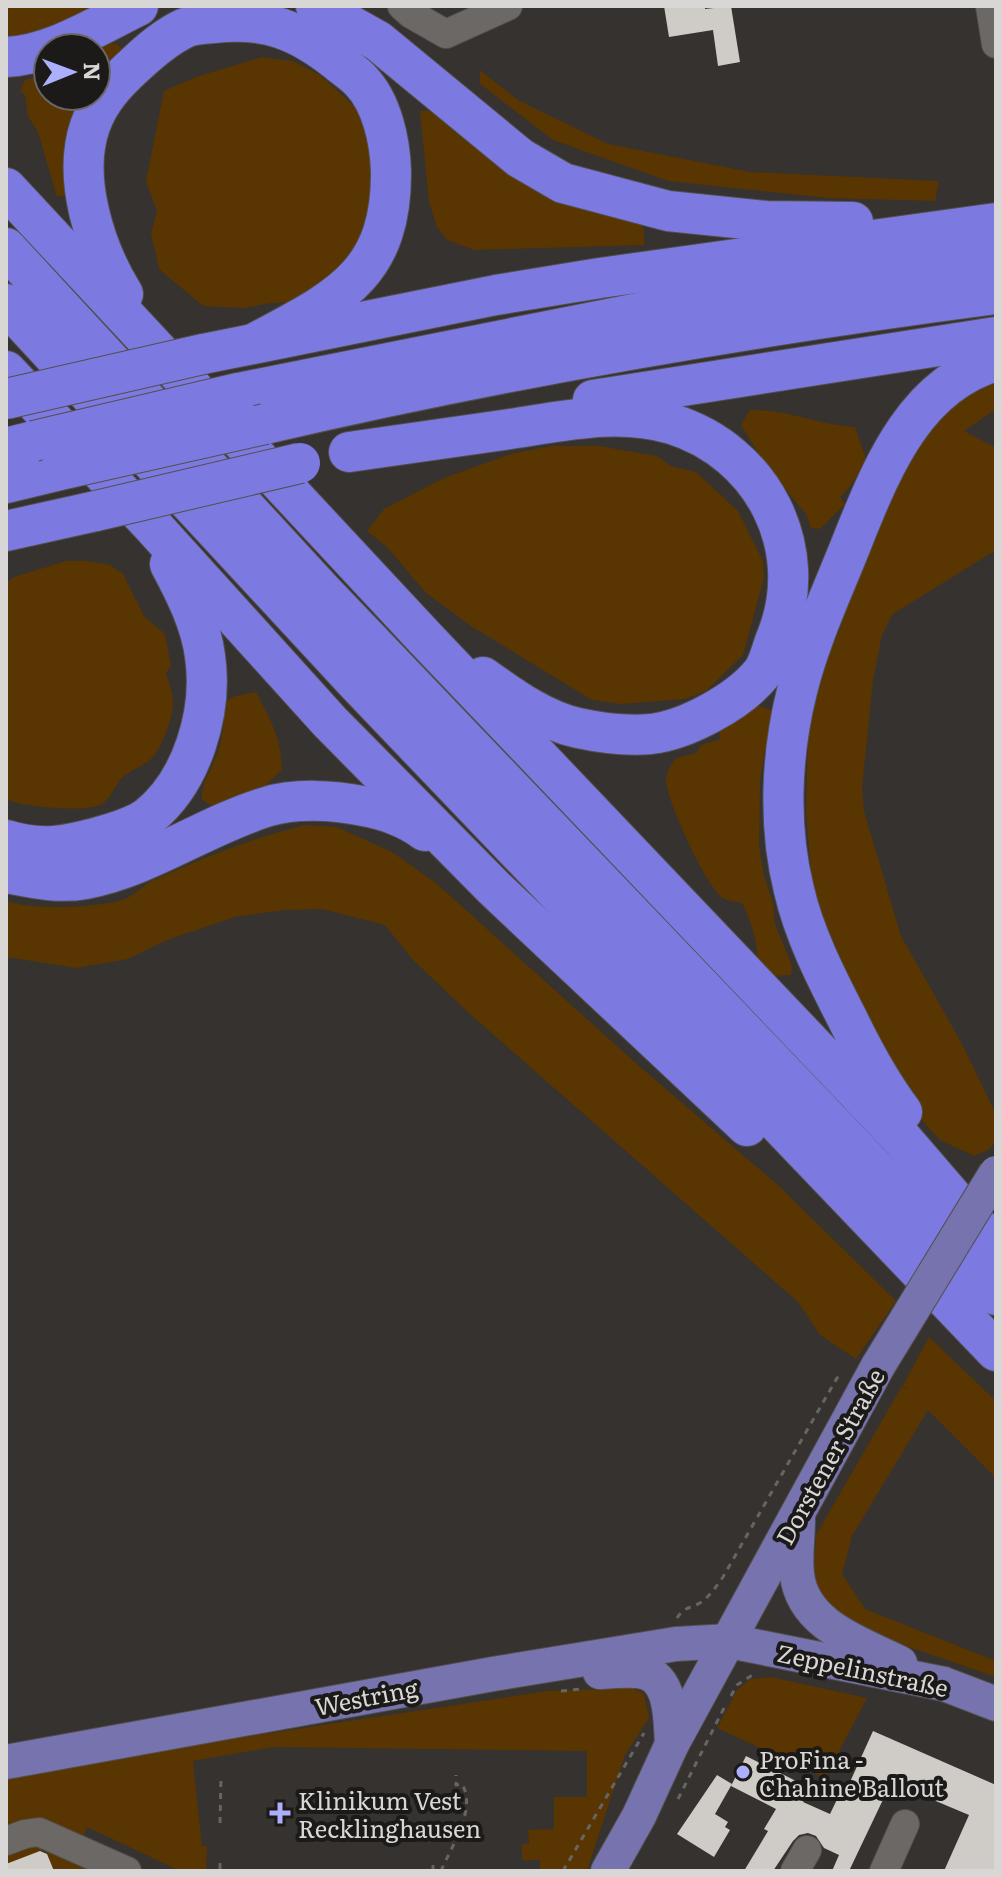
<svg xmlns="http://www.w3.org/2000/svg" width="1002" height="1877" viewBox="0 0 1002 1877" font-family="Literata,serif">
<style>
.green{fill:#593502}
.building{fill:#cfcbc7}
.lines{fill:none;stroke-linecap:round;stroke-linejoin:round}
.minor-casing{stroke:#524f4c;stroke-width:30}
.major-casing{stroke:#524f4c;stroke-width:36}
.highway-casing{stroke:#524f4c;stroke-width:42}
.path{stroke:#676562;stroke-width:3;stroke-dasharray:6 6;stroke-linecap:butt}
.minor{stroke:#6c6865;stroke-width:28}
.major{stroke:#7673af;stroke-width:34}
.highway{stroke:#7c7ae1;stroke-width:40}
.major-bridge-casing{stroke:#524f4c;stroke-width:36;stroke-linecap:butt}
.highway-bridge-casing{stroke:#524f4c;stroke-width:42;stroke-linecap:butt}
.major-bridge{stroke:#7673af;stroke-width:34}
.highway-bridge{stroke:#7c7ae1;stroke-width:40}
.poi-dot{fill:#acaffb;stroke:#1c1a19;stroke-width:3}
.labels{text-anchor:middle;dominant-baseline:central;stroke-width:8;stroke-linejoin:round;paint-order:stroke}
.street-label{font-size:24px;fill:#d9d7d5;stroke:#1c1a19}
.poi-label{font-size:24px;fill:#d9d7d5;stroke:#1c1a19;text-anchor:start}
</style>
<rect width="100%" height="100%" fill="#35322f"/>
<g class="green">
<polygon points="6,6 110,6 6,45"/>
<polygon points="108,44 116,44 127,51 96,84 96,51"/>
<polygon points="262,57 293,61 320,75 358,110 376,141 368,221 351,257 299,302 271,303 245,308 203,306 159,269 151,233 157,211 146,181 164,91 196,77"/>
<polygon points="480,70 518,100 608,144 750,172 939,181 935,201 829,198 668,181 553,140 480,84"/>
<polygon points="41,76 48,76 48,96 86,96 68,195 57,197 38,132 28,116 25,95 20,91 25,80"/>
<polygon points="433,110 638,223 644,229 644,245 474,250 447,240 437,227 429,202 420,111"/>
<polygon points="996,374 996,409 964,431 996,448 996,550 893,614 882,635 873,680 862,788 864,811 901,936 962,1044 996,1114 996,1140 990,1149 974,1156 940,1140 925,1124 903,1090 831,946 812,882 806,812 808,738 823,667 839,631 852,587 908,456 942,412"/>
<path d="M750,410C787,409 818,425 855,427L866,459C862,468 847,493 840,497L845,504L820,529L811,528L806,514L769,470L741,425Z"/>
<polygon points="551,446 599,446 657,456 671,466 696,472 738,511 763,561 764,578 743,655 706,691 685,699 621,704 592,700 471,626 426,593 387,547 367,531 384,509 444,478 511,454"/>
<path d="M66,561H87L110,565L123,574L144,616L165,634L171,666L166,673C169,683 173,693 173,703C173,718 162,748 151,759C143,766 133,769 125,775C115,782 113,797 102,804C89,813 20,807 6,799V583L14,577Z"/>
<path d="M256,692C270,718 282,740 282,770L260,791L216,808L202,800C201,784 209,774 215,759C223,741 225,722 223,703L235,696Z"/>
<path d="M747,702L772,710L760,779L759,846L764,876L773,903L775,924L792,966L791,975L773,976L758,963C757,942 752,922 742,903C736,902 728,901 723,898C708,890 666,800 666,781C666,772 671,765 676,758L696,753L701,745L720,739L719,727Z"/>
<path d="M305,825L337,827L392,852L436,883L639,1066L779,1186L896,1301L856,1359L820,1335L798,1302L471,1015L413,960L385,925L322,909L285,910L235,917L167,940L128,959L76,968L6,957V901C32,910 96,908 122,900C134,896 143,885 154,880C203,858 252,838 305,825Z"/>
<polygon points="929,1337 996,1401 996,1478 928,1410 852,1536 842,1574 865,1609 996,1661 996,1677 845,1625 824,1603 814,1577 816,1535 902,1386 908,1390 903,1385"/>
<polygon points="771,1677 867,1698 825,1778 717,1728 737,1690 750,1679"/>
<polygon points="632,1688 644,1694 649,1718 625,1755 587,1871 540,1871 540,1860 522,1860 522,1844 529,1844 528,1830 554,1829 554,1797 587,1797 587,1751 274,1747 193,1761 202,1847 207,1845 206,1871 180,1871 87,1827 82,1841 6,1834 6,1780 159,1750 547,1691"/>
<polygon points="28,1841 103,1871 54,1871 45,1850 16,1861 6,1871 6,1850"/>
</g>
<g class="building">
<polygon points="664,6 705,6 705,9 731,6 740,62 718,66 713,30 669,37"/>
<polygon points="873,1731 996,1785 996,1871 944,1871 969,1815 912,1791 890,1785 849,1871 832,1871 839,1855 824,1848 816,1836 808,1833 799,1835 793,1841 773,1871 744,1871 768,1831 764,1829 776,1809 731,1786 746,1756 810,1788 803,1802 830,1814 841,1791 845,1793"/>
<polygon points="717,1775 732,1784 715,1814 728,1822 725,1827 730,1830 714,1857 677,1834"/>
<polygon points="40,1851 47,1854 54,1871 6,1871 6,1864"/>
</g>
<g class="lines">
<g class="minor-casing">
<g id="minor">
<polyline points="402,6 411,14 446,34 508,6"/>
<polyline points="990,6 996,44"/>
<polyline points="6,1841 25,1834 39,1832 127,1871"/>
<polyline points="795,1871 807,1850"/>
<polyline points="884,1871 905,1824"/>
</g>
</g>
<g class="major-casing">
<g id="major">
<path d="M798,1518C798,1536 795,1556 797,1574C802,1625 860,1643 900,1663"/>
<path d="M600,1672C613,1671 626,1670 638,1671C673,1674 670,1719 672,1744"/>
<polyline points="6,1762 493,1674 676,1644 729,1641 944,1684 996,1704"/>
<polyline points="608,1871 639,1816 672,1744 878,1366"/>
</g>
</g>
<g class="highway-casing">
<g id="highway">
<polyline points="316,6 378,41 520,158 563,183 668,211 766,221 853,222"/>
<path d="M6,57C52,55 97,26 138,6"/>
<polyline points="6,188 426,639 903,1140 996,1248"/>
<polyline points="6,248 322,591 996,1295"/>
<path d="M123,294C95,249 72,178 90,126C99,100 116,82 136,64C151,50 166,37 185,28C193,24 205,24 214,23C265,17 298,30 337,61C345,68 354,73 361,81C382,103 390,141 391,171C392,276 337,299 255,343"/>
<polyline points="6,304 355,681 996,1351"/>
<polyline points="203,354 496,295 600,278 996,223"/>
<polyline points="6,371 151,524 330,722 494,888 747,1126"/>
<polyline points="238,393 653,310 996,260"/>
<polyline points="593,400 996,337"/>
<path d="M265,424C506,368 751,326 996,294"/>
<polyline points="6,448 34,441"/>
<path d="M349,452C403,444 457,437 510,429C564,421 618,408 672,424C762,452 812,547 777,636C772,647 769,665 761,674C738,702 686,730 651,734C628,736 601,733 578,728C544,721 511,697 483,677"/>
<polyline points="6,483 60,470"/>
<polyline points="6,531 96,511"/>
<path d="M6,840C42,851 67,846 102,836C116,832 136,826 148,817C193,781 213,711 205,656C201,624 185,592 170,564"/>
<path d="M6,873C32,878 58,884 85,879C149,867 204,826 266,807C295,798 333,800 363,806C383,809 408,818 425,831"/>
<path d="M902,1112C880,1083 863,1051 847,1018C826,977 804,934 794,890C778,826 781,755 797,691C810,637 836,584 856,532C884,463 917,384 996,361"/>
</g>
</g>
<g class="path">
<path d="M677,1618C683,1608 690,1608 700,1603C710,1596 716,1587 723,1577L837,1378L843,1376"/>
<polyline points="561,1691 581,1689"/>
<polyline points="731,1696 737,1685 754,1674"/>
<polyline points="678,1799 725,1706"/>
<polyline points="220,1823 221,1777"/>
<polyline points="437,1831 459,1831"/>
<polyline points="220,1863 220,1871"/>
<polyline points="433,1871 433,1864"/>
<path d="M441,1871C451,1847 477,1809 462,1784L456,1785V1775"/>
<polyline points="563,1871 644,1733"/>
</g>
<use href="#minor" class="minor"/>
<use href="#major" class="major"/>
<use href="#highway" class="highway"/>
<g class="major-bridge-casing">
<polyline id="major-bridge" points="878,1366 996,1173"/>
</g>
<g class="highway-bridge-casing">
<g id="highway-bridge">
<polyline points="6,399 203,354"/>
<polyline points="34,441 238,393"/>
<polyline points="60,470 265,424"/>
<polyline points="96,511 300,463"/>
</g>
</g>
<use href="#major-bridge" class="major-bridge"/>
<use href="#highway-bridge" class="highway-bridge"/>
</g>
<g class="poi-dot">
<circle cx="743" cy="1772" r="8"/>
<path d="M276 1801h8v8h8v8h-8v8h-8v-8h-8v-8h8z"/>
</g>
<g class="labels">
<g class="street-label">
<text transform="translate(829 1456) rotate(-61)">Dorstener Straße</text>
<text transform="translate(863 1669) rotate(12)">Zeppelinstraße</text>
<text transform="translate(366 1696) rotate(-11)">Westring</text>
</g>
<g class="poi-label">
<text x="759" y="1758">ProFina -<tspan x="759" dy="28">Chahine Ballout</tspan></text>
<text x="298" y="1799">Klinikum Vest<tspan x="298" dy="28">Recklinghausen</tspan></text>
</g>
</g>
<rect width="1002" height="1877" fill="none" stroke="#d9d7d5" stroke-width="16"/>
<g transform="translate(72 72) rotate(89)"><circle r="38" fill="#1c1a19" stroke="#686664" stroke-width="2"/>
<path d="M0-6L14 30L0 20L-14 30Z" fill="#acaffb"/>
<text y="-12" font-size="22" font-weight="bold" text-anchor="middle" fill="#d9d7d5">N</text>
</g>
</svg>
